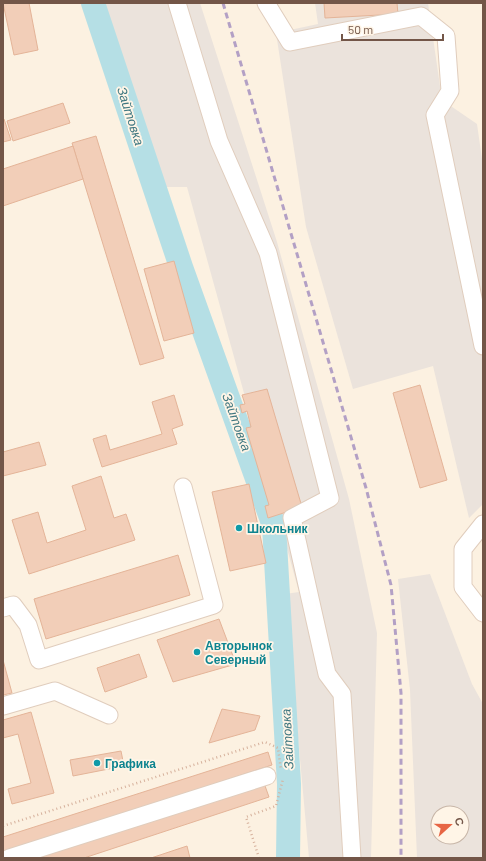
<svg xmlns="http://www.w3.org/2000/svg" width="486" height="861" viewBox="0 0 486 861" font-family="Barlow,sans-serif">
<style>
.industrial{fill:#ebe3dc;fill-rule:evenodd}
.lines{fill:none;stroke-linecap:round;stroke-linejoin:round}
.river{stroke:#b5dfe5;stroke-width:24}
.building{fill:#f2ceb8;stroke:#e4b498}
.minor-casing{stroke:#e0cdbd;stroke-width:19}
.path{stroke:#d6b19c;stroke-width:2.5;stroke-dasharray:1 3;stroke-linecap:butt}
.minor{stroke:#fff;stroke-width:17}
.rail{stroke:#b3a0c5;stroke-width:3;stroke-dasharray:6 4;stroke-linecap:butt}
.culture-dot{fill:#0f9aa8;stroke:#fff5e7;stroke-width:1.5}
.labels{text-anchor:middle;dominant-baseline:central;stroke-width:3.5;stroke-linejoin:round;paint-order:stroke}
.culture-label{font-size:12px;font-weight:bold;fill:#0d838f;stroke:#fff5e7;text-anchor:start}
.water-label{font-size:13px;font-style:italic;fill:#3f7780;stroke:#fff5e7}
</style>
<rect width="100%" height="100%" fill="#fcf1e1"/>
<g class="industrial">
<polygon points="100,3 200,3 277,242 349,499 377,633 371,858 309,858 285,594 299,592 187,187 162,187"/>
<polygon points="315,3 428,3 442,100 477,124 483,166 483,504 469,518 433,366 353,389 306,227 276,33 318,24"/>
<path d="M430,574L472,684L483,704V858H417L410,690L398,579ZM438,813H462V837H438Z"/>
</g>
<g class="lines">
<polyline class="river" points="93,3 181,267 274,526 289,784 288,858"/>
</g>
<g class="building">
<polygon points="3,3 29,3 38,50 14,55"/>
<polygon points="324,3 397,3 398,14 325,18"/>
<polygon points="63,103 70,123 13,141 7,121"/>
<polygon points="4,119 11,140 3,142 3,120"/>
<polygon points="96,136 164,358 140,365 72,143"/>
<polygon points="73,146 83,179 3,206 3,169"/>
<polygon points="174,261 194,333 164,341 144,269"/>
<polygon points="420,385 447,480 420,488 393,393"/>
<polygon points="267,389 302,507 268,518 265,506 269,505 246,428 251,427 247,411 242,413 240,405 245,404 242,395"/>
<polygon points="174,395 183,425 172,429 177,444 102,467 93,439 106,435 110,450 162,434 152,402"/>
<polygon points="39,442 46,465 3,476 3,452"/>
<polygon points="101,476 114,518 126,514 135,540 29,574 12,520 38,512 47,543 86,530 72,486"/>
<polygon points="249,484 266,563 230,571 212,492"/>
<polygon points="178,555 190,595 46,639 34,599"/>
<polygon points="219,619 236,664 173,682 157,640"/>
<polygon points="139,654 147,677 105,692 97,668"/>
<polygon points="3,660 12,693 3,695"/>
<polygon points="222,709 260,716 255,730 209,743"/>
<polygon points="31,712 54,793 12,804 8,789 31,783 18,734 3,738 3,720"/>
<polygon points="121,751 124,766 73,776 70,760"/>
<polygon points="268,752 272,765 3,853 3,837"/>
<polygon points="264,783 269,797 84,858 36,858"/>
<polygon points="187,846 190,858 151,858"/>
</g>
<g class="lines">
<g class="minor-casing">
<g id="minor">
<polyline points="177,3 219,141 268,253 330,498 292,518 327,674 342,694 352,858"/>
<polyline points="266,3 290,42 421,16 446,36 450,91 435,115 483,346"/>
<polyline points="483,524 463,549 463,587 483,613"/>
<polyline points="3,608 13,605 28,625 39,660 214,605 183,487"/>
<polyline points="3,706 55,691 109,715"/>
<polyline points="9,858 267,776"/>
</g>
</g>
<g class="path">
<polyline points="3,826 265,742 278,748 281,770"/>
<polyline points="259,858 246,817 276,806 283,779"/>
</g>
<use href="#minor" class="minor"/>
<polyline class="rail" points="223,3 366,488 391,585 401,693 401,858"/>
</g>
<g class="culture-dot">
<circle cx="239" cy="528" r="4"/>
<circle cx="197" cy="652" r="4"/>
<circle cx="97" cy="763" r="4"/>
</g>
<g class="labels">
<g class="culture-label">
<text x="247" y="528">Школьник</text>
<text x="205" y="645">Авторынок<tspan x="205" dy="14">Северный</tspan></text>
<text x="105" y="763">Графика</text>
</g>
<g class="water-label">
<text transform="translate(131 116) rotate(72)">Зайтовка</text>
<text transform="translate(237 422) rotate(70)">Зайтовка</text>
<text transform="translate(287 739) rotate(-93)">Зайтовка</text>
</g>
</g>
<rect width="486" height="861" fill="none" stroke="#735648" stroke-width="8"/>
<g transform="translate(450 825) rotate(69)"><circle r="19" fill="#fff5e7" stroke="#c7b5a7"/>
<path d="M0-3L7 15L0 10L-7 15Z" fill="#e76544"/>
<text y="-6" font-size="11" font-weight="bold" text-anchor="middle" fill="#735648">С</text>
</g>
<path d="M342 34v6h101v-6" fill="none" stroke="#735648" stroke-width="2"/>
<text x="348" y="34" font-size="12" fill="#735648" stroke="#fff5e7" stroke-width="3" paint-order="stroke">50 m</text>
</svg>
